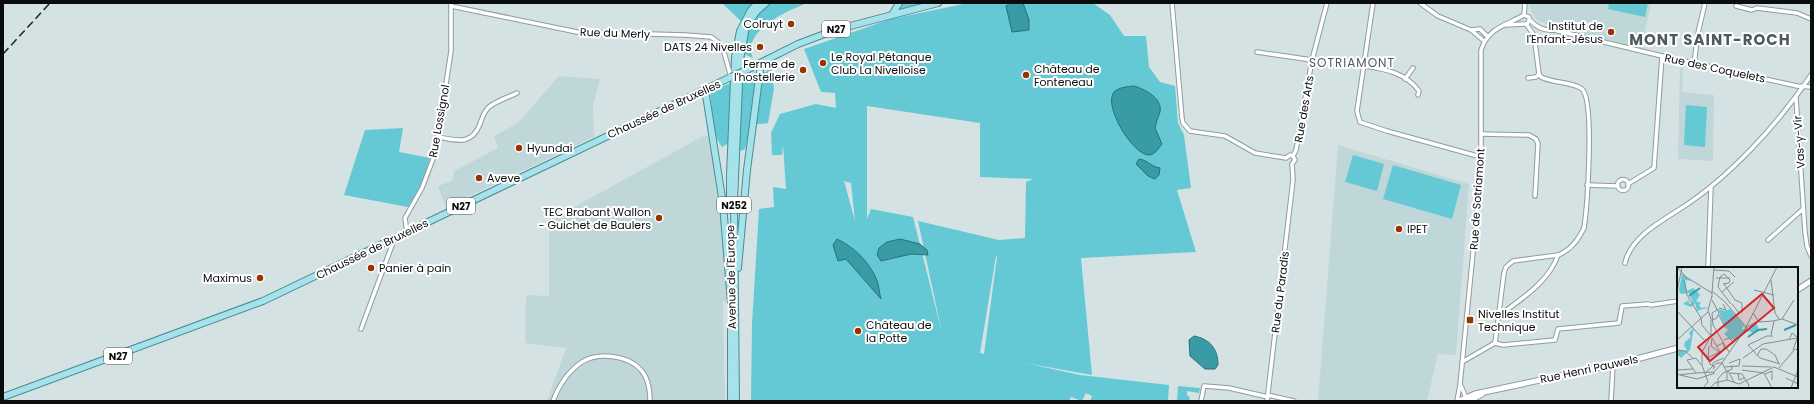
<svg xmlns="http://www.w3.org/2000/svg" width="1814" height="404" viewBox="0 0 1814 404" font-family="Poppins,sans-serif">
<style>
.built{fill:#c0d7d9}
.green{fill:#64c9d4;fill-rule:evenodd}
.water{fill:#389ba6;stroke:#2a7078}
.lines{fill:none;stroke-linecap:round;stroke-linejoin:round}
.minor-casing{stroke:#8f9c9d;stroke-width:5.5}
.secondary-casing{stroke:#8f9c9d;stroke-width:7}
.primary-casing{stroke:#498b93;stroke-width:8}
.minor{stroke:#fff;stroke-width:3.5}
.secondary{stroke:#fff;stroke-width:5}
.primary{stroke:#a6e2e9;stroke-width:6}
.rail{stroke:#1f2425;stroke-width:1.5;stroke-dasharray:8 4;stroke-linecap:butt}
.primary-bridge-casing{stroke:#498b93;stroke-width:8;stroke-linecap:butt}
.primary-bridge{stroke:#a6e2e9;stroke-width:6}
.poi-dot{fill:#983304;stroke:#fff;stroke-width:1.5}
.labels{text-anchor:middle;dominant-baseline:central;stroke-width:4;stroke-linejoin:round;paint-order:stroke}
.shield{fill:#fff;stroke:#535656;stroke-width:1}
.shield-label{font-size:10px;font-weight:bold;fill:#090d0e}
.poi-label{font-size:11px;fill:#090d0e;stroke:#fff;text-anchor:start}
.street-label{font-size:11px;fill:#090d0e;stroke:#fff}
.neighbourhood-label{font-size:12px;letter-spacing:1px;fill:#4e5a5b;stroke:#fff}
.district-label{font-size:15px;font-weight:bold;letter-spacing:1px;fill:#4e5a5b;stroke:#fff}
.inset-river{fill:none;stroke:#389ba6;stroke-width:2}
.inset-road{fill:none;stroke:#838d8e;stroke-width:1}
.view{fill:#d62828;fill-opacity:0.15;stroke:#d62828;stroke-width:2}
.inset-edge{fill:none;stroke:#090d0e;stroke-width:2}
</style>
<rect width="100%" height="100%" fill="#d5e2e4"/>
<g class="built">
<polygon points="1529,3 1651,3 1641,49 1540,22 1535,18 1530,9"/>
<polygon points="1680,64 1683,65 1682,92 1714,95 1713,161 1678,159"/>
<polygon points="559,76 600,79 593,106 594,137 446,207 438,186 452,181 454,171 498,148 494,136 518,123"/>
<polygon points="705,135 714,139 731,303 723,301 725,401 547,401 566,348 525,343 526,295 549,296 549,221"/>
<polygon points="1338,145 1469,184 1456,355 1438,354 1427,401 1318,401"/>
</g>
<g class="green">
<path d="M722,3H807C788,11 756,24 751,46C750,50 752,55 753,58L744,54L748,28Z"/>
<polygon points="901,3 923,3 899,10"/>
<path d="M968,3H1093L1110,15L1124,36H1146L1149,67L1160,82L1175,86L1178,123L1184,135L1191,188L1177,190L1196,252L1081,258L1092,375L1025,363L1080,375L1169,385L1168,401H1090L1092,396L1086,393L1082,401L1071,397L1069,401H751L752,324L759,209L774,207L773,187L786,189L783,145L782,155H772L771,133L780,114L816,104L836,108L835,93L821,92L804,49L891,19ZM867,106L980,123V177L1033,179L1026,182L1025,238L999,240L918,221L942,333L913,217L871,209L867,219ZM844,181L851,183L855,221ZM996,256L997,257L984,354L980,353Z"/>
<polygon points="1609,3 1648,3 1645,17 1608,9"/>
<path d="M771,65L774,89L768,123L751,125L745,149L741,151L727,144L722,147C711,132 712,110 710,92L758,71L766,72Z"/>
<polygon points="1686,105 1707,107 1705,147 1684,145"/>
<polygon points="403,128 399,152 430,158 423,182 408,207 344,195 365,130"/>
<polygon points="1353,155 1384,164 1377,191 1345,182"/>
<polygon points="1393,165 1461,185 1452,219 1383,199"/>
<polygon points="1178,386 1200,388 1199,393 1187,391 1187,396 1189,396 1190,401 1177,401"/>
</g>
<g class="water">
<polygon points="1010,3 1023,3 1029,20 1029,30 1012,32 1006,6"/>
<path d="M1134,86C1144,89 1163,98 1160,112C1158,118 1156,122 1155,128L1162,144C1158,149 1155,155 1148,155C1132,153 1103,106 1114,92C1119,87 1127,87 1134,86Z"/>
<path d="M1139,159C1148,160 1151,167 1160,168L1159,175L1155,179L1148,176L1136,164Z"/>
<path d="M837,239C854,247 868,261 876,278C879,284 879,293 881,299L846,259L838,261L833,245Z"/>
<polygon points="900,239 920,244 927,250 928,255 911,254 881,261 877,255 879,248 887,242"/>
<path d="M1194,336C1210,339 1218,349 1218,365L1215,369H1205L1190,356L1189,340Z"/>
</g>
<g class="lines">
<g class="minor-casing">
<g id="minor">
<polyline points="1172,3 1182,118 1183,123 1190,131 1225,136 1255,153 1286,158 1290,155 1293,156"/>
<polyline points="1373,3 1357,111 1360,122 1387,131 1481,157"/>
<polyline points="1420,3 1438,16 1471,30 1484,41"/>
<polyline points="451,6 577,32 685,35 711,37 718,42 724,52 731,77"/>
<polyline points="1736,6 1752,10 1757,8 1797,13 1811,19"/>
<polyline points="1524,15 1525,3"/>
<path d="M1530,20C1536,27 1544,31 1554,30L1662,56L1797,86L1811,87"/>
<polyline points="1504,25 1527,24 1529,21 1529,17 1524,15"/>
<polyline points="1471,30 1480,29 1487,36"/>
<polyline points="1257,52 1312,60"/>
<polyline points="1694,64 1698,33 1705,3"/>
<path d="M1365,66C1385,69 1406,73 1419,91L1418,95"/>
<polyline points="1528,78 1536,77 1539,74"/>
<polyline points="1405,79 1413,68"/>
<polyline points="1796,98 1805,232 1807,246 1811,256"/>
<polyline points="1481,134 1529,135 1536,139 1538,144 1535,196"/>
<path d="M438,137C458,141 472,145 480,124C482,118 484,111 489,107C496,101 509,97 517,93"/>
<polyline points="1293,156 1296,150 1312,60 1327,3"/>
<circle cx="1623" cy="185" r="5.5"/>
<polyline points="1628,184 1654,168 1662,56"/>
<polyline points="1587,185 1618,186"/>
<polyline points="407,232 405,218 422,188 433,159 438,137 451,51 451,3"/>
<polyline points="1768,240 1803,209"/>
<path d="M1625,263C1631,237 1660,222 1680,209C1729,178 1779,123 1811,75"/>
<polyline points="1708,268 1711,187"/>
<path d="M1500,315C1521,299 1549,282 1558,255"/>
<polyline points="361,329 394,240"/>
<polyline points="1495,343 1503,345 1555,340 1558,329 1619,323 1622,306 1648,304 1651,305 1678,301"/>
<path d="M1462,362L1495,343L1504,273L1506,267L1513,261L1558,255C1571,250 1578,240 1584,228C1587,208 1595,101 1582,89C1573,82 1552,83 1541,77L1539,74L1534,35L1526,24"/>
<polyline points="1461,386 1467,400"/>
<polyline points="1268,395 1294,401"/>
<path d="M553,401C559,385 567,372 582,362C598,352 627,355 640,369C648,377 650,391 650,401"/>
<polyline points="1201,401 1204,386 1229,388 1268,397"/>
<polyline points="1267,401 1293,180 1292,164 1295,160 1293,156"/>
<path d="M1457,401L1460,385L1480,181L1481,157V50C1489,27 1505,26 1524,15"/>
<polyline points="1611,401 1613,365"/>
</g>
</g>
<g class="secondary-casing">
<g id="secondary">
<polyline points="1797,290 1811,281"/>
<polyline points="1459,401 1475,394 1629,361 1678,348"/>
<polyline points="1469,401 1482,394"/>
</g>
</g>
<g class="primary-casing">
<g id="primary">
<polyline points="892,15 899,3"/>
<polyline points="758,64 798,44 835,30 938,3"/>
<polyline points="705,89 723,204 731,303"/>
<polyline points="730,203 730,175 735,57 740,31 751,10 758,3"/>
<polyline points="738,268 747,170 761,63"/>
<polyline points="731,326 731,401"/>
<polyline points="3,397 263,301 731,77"/>
<polyline points="736,401 734,202 740,60 746,26 757,11 766,3"/>
</g>
</g>
<use href="#minor" class="minor"/>
<use href="#secondary" class="secondary"/>
<use href="#primary" class="primary"/>
<polyline class="rail" points="3,54 50,3"/>
<g class="primary-bridge-casing">
<polyline id="primary-bridge" points="731,77 753,67"/>
</g>
<use href="#primary-bridge" class="primary-bridge"/>
</g>
<g class="poi-dot">
<circle cx="791" cy="24" r="4"/>
<circle cx="1611" cy="32" r="4"/>
<circle cx="760" cy="47" r="4"/>
<circle cx="823" cy="63" r="4"/>
<circle cx="803" cy="70" r="4"/>
<circle cx="1026" cy="75" r="4"/>
<circle cx="519" cy="148" r="4"/>
<circle cx="479" cy="178" r="4"/>
<circle cx="659" cy="218" r="4"/>
<circle cx="1399" cy="229" r="4"/>
<circle cx="371" cy="268" r="4"/>
<circle cx="260" cy="278" r="4"/>
<rect x="1466" y="316" width="8" height="8" rx="2"/>
<circle cx="858" cy="331" r="4"/>
</g>
<g class="labels">
<g class="shield">
<rect x="822" y="21" width="28" height="16" rx="3"/>
<rect x="717" y="197" width="34" height="16" rx="3"/>
<rect x="447" y="198" width="28" height="16" rx="3"/>
<rect x="104" y="348" width="28" height="16" rx="3"/>
</g>
<g class="shield-label">
<text x="836" y="29">N27</text>
<text x="734" y="205">N252</text>
<text x="461" y="206">N27</text>
<text x="118" y="356">N27</text>
</g>
<g class="poi-label">
<text x="783" y="24" text-anchor="end">Colruyt</text>
<text x="1603" y="26" text-anchor="end">Institut de<tspan x="1603" dy="13">l'Enfant-Jésus</tspan></text>
<text x="752" y="47" text-anchor="end">DATS 24 Nivelles</text>
<text x="831" y="57">Le Royal Pétanque<tspan x="831" dy="13">Club La Nivelloise</tspan></text>
<text x="795" y="64" text-anchor="end">Ferme de<tspan x="795" dy="13">l'hostellerie</tspan></text>
<text x="1034" y="69">Château de<tspan x="1034" dy="13">Fonteneau</tspan></text>
<text x="527" y="148">Hyundai</text>
<text x="487" y="178">Aveve</text>
<text x="651" y="212" text-anchor="end">TEC Brabant Wallon<tspan x="651" dy="13">- Guichet de Baulers</tspan></text>
<text x="1407" y="229">IPET</text>
<text x="379" y="268">Panier à pain</text>
<text x="252" y="278" text-anchor="end">Maximus</text>
<text x="1478" y="314">Nivelles Institut<tspan x="1478" dy="13">Technique</tspan></text>
<text x="866" y="325">Château de<tspan x="866" dy="13">la Potte</tspan></text>
</g>
<g class="street-label">
<text transform="translate(615 33) rotate(2)">Rue du Merly</text>
<text transform="translate(1715 68) rotate(12)">Rue des Coquelets</text>
<text transform="translate(664 109) rotate(-25)">Chaussée de Bruxelles</text>
<text transform="translate(1304 109) rotate(-80)">Rue des Arts</text>
<text transform="translate(439 121) rotate(-80)">Rue Lossignol</text>
<text transform="translate(1799 142) rotate(-94)">Vas-y-Vir</text>
<text transform="translate(1477 199) rotate(-86)">Rue de Sotriamont</text>
<text transform="translate(372 249) rotate(-26)">Chaussée de Bruxelles</text>
<text transform="translate(731 277) rotate(-91)">Avenue de l'Europe</text>
<text transform="translate(1280 292) rotate(-83)">Rue du Paradis</text>
<text transform="translate(1589 369) rotate(-12)">Rue Henri Pauwels</text>
</g>
<g class="neighbourhood-label">
<text x="1352" y="62">SOTRIAMONT</text>
</g>
<g class="district-label">
<text x="1710" y="39">MONT SAINT-ROCH</text>
</g>
</g>
<g transform="translate(1677 267)">
<rect width="121" height="121" fill="#d5e2e4"/>
<path d="M5,6L14,14L8,13L10,24L16,21L19,23L23,28L19,34L24,36L22,38L24,41L29,40L31,44L29,41L20,44L18,36L14,40L6,37L12,33V37L16,36L12,26L4,27L2,24ZM41,42L48,44L53,42L67,58L68,61L66,59L65,62H72L79,56L82,62H85L78,66L71,64L59,73L53,72L47,67L51,63L47,60L43,62L42,61L47,58ZM17,60L13,83L4,91L0,87V83L8,84L10,82L7,79L8,75L14,70L12,66Z" fill="#64c9d4"/>
<path class="inset-river" d="M12,29L23,21M107,63L119,58M71,70L81,63L90,62"/>
<path class="inset-road" d="M0,0L9,10L35,26V30M37,3L52,4L58,10M39,11H53M7,13L10,28L24,51L25,58L34,69M94,13L98,46L102,52M46,17L52,16L53,13L47,7L43,10L41,20L54,37M47,17L58,33L65,36V45L62,46L55,37M77,23L97,28M0,25L5,0M36,25L48,35M45,25L57,15M35,26L37,0M35,33L42,46L40,51L35,53M48,35L70,61L65,68M42,41L49,43L46,37M41,42L35,46L36,58L52,85M0,44L29,75M76,46L82,55L96,54M34,52L31,43L35,29M105,52L117,33M96,54L105,52L121,58M70,60L81,54M41,64L47,58L42,48M94,68L97,54M35,71L34,79L42,85M35,71L43,85M0,73L31,45M47,73L52,71L57,76M112,73L115,66L120,70M71,78L83,91L103,97M71,78L90,69H96M32,79L31,92L33,97L38,100L36,102M40,79L46,76L48,83M0,83L8,84L16,91M116,83L121,69M80,89L84,82H89L98,88L102,97M66,91L86,77L120,71M29,92L42,85M10,93L19,106L37,105M10,93L19,91L24,98M45,96L67,64L100,0M52,96L63,92L62,99M35,98L37,95L47,91M65,99L94,100M47,100L62,99M102,101L118,82L121,83M0,103L16,102M65,103L87,106L95,121M51,104L57,115M29,105L40,96H45M37,105L45,96M53,106L65,107M61,106L62,113L67,111M65,107L72,118L71,121M88,107L95,104V113M0,108L19,106M3,108L20,112L38,106M109,111L121,117M50,113L62,117L97,100L121,110M26,121L31,115L25,98V85L34,69V51M33,121L38,116L50,113V105L45,96M41,121V112L46,106L55,102V98M114,121L121,103"/>
<path class="view" d="M85,27L97,41L33,94L21,80Z"/>
<rect width="121" height="121" class="inset-edge"/>
</g>
<rect width="1814" height="404" fill="none" stroke="#090d0e" stroke-width="8"/>
</svg>
